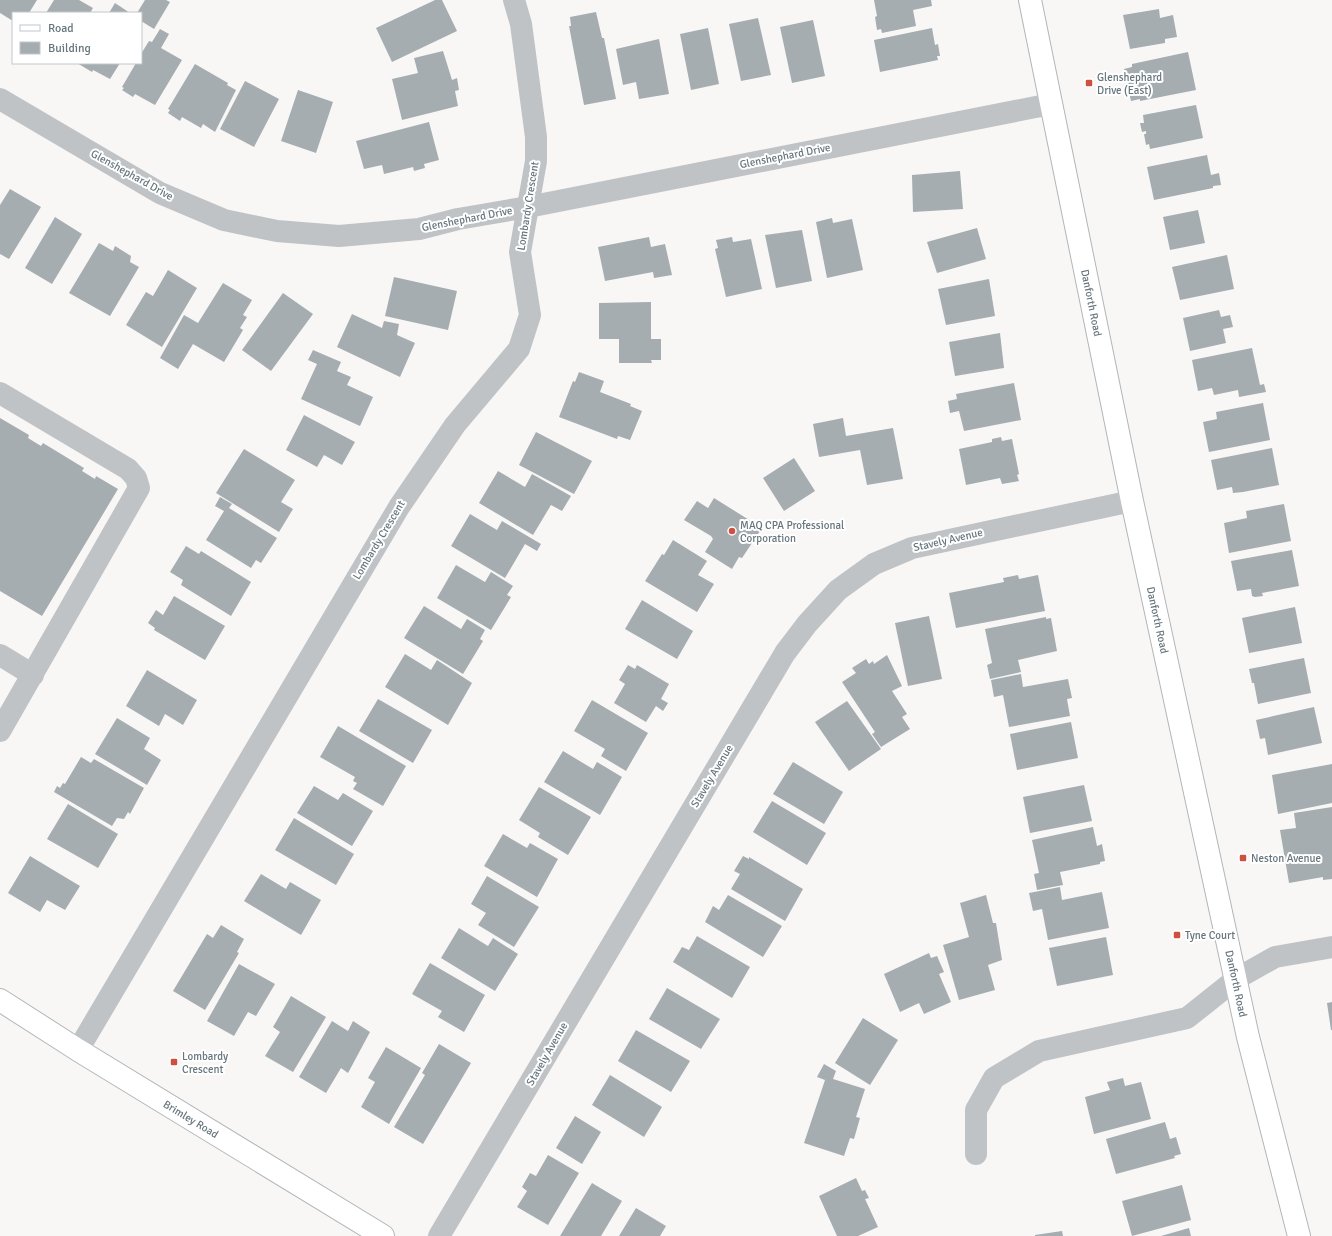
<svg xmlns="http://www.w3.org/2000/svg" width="1332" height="1236" viewBox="0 0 1332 1236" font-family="Signika,sans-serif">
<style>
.building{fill:#a5adb1}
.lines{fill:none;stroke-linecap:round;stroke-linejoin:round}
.major-casing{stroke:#b1b6b8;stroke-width:24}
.minor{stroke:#bfc3c6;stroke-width:22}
.major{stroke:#fff;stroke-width:22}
.poi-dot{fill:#cc5141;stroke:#fff;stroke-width:1.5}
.labels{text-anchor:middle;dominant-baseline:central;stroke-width:4;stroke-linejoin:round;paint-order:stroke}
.poi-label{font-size:11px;fill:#66757c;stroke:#fff;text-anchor:start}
.street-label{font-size:11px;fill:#66757c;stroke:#fff}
</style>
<rect width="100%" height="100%" fill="#f8f7f5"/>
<g class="building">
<polygon points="0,0 37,0 29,13 13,13 13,21 0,13"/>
<polygon points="54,0 79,0 93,8 90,13 46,13"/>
<polygon points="145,0 166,0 170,2 154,29 141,21 141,13 137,13"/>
<polygon points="435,0 442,0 457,31 392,62 376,28"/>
<polygon points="874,0 931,0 932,6 913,10 916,26 882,33 881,29 877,30 875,17 877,16"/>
<polygon points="115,3 130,13 109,13"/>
<polygon points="1159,9 1160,18 1173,15 1177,37 1165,39 1165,43 1130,49 1123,15"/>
<polygon points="596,12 602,38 604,38 616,99 584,105 569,26 571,26 570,17"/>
<polygon points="758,18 771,75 741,81 729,24"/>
<polygon points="813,20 825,76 792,83 780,27"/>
<polygon points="708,28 719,84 691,90 680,34"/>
<polygon points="932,28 935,45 938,44 940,56 937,56 938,60 880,72 874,40"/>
<polygon points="160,29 169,34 161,48 182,60 155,105 135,94 133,97 122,90 124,88 122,87 136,63 141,63 141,54 149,41 152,42"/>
<polygon points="659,39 669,94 639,99 636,82 623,85 616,49"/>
<polygon points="443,51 452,80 457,78 459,90 455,91 458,106 402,120 392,79 418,73 414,58"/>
<polygon points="1188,52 1196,90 1140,101 1140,99 1131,101 1124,69 1132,67 1132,64"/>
<polygon points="77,63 120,63 110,79 93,70 92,72"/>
<polygon points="195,64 228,83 227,85 236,90 215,132 203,124 201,128 182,117 180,121 168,113 170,110 168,109"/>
<polygon points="245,81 279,99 254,147 220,129"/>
<polygon points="298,90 333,102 316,153 281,141"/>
<polygon points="1196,105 1203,138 1150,149 1149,144 1146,145 1144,134 1146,134 1146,131 1142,132 1140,123 1144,123 1143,115"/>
<polygon points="429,122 439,160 424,164 425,168 414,171 413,167 384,174 382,165 364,169 356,141"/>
<polygon points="1207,155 1211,175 1219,173 1221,185 1213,186 1213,188 1154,200 1147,167"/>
<polygon points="960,171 963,209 913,212 912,175"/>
<polygon points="10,189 41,207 9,259 0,254 0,205"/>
<polygon points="1198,210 1205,243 1170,250 1163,217"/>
<polygon points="55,217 82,234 52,284 25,268"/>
<polygon points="832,218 833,223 852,219 863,270 827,278 816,222"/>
<polygon points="977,228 986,259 937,273 927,242"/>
<polygon points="802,230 812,281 776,288 765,235"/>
<polygon points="649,237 651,247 665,244 672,275 654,278 653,272 605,281 598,247"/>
<polygon points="732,237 733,242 751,239 762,289 726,297 715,249 718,248 716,240"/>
<polygon points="99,243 113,251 115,246 131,256 130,262 139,267 110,316 69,293"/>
<polygon points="1227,255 1234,289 1180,300 1172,267"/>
<polygon points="168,270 197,288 162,347 126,325 146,292 153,296"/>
<polygon points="394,277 457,291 448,330 385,316"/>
<polygon points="989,279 995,316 946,325 938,289"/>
<polygon points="223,283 252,300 243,315 247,317 240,328 243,330 224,362 193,344 178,369 160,358 184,315 198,323"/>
<polygon points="283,293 313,314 271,371 242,350"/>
<polygon points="651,302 651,339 661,339 661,360 651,360 652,363 619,363 619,339 599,339 599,303"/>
<polygon points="1219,310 1221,317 1230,315 1233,327 1223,329 1226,343 1190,351 1183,318"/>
<polygon points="352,314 382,328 384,321 399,324 397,335 415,343 400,377 337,347"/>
<polygon points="1000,333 1004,368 955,376 949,342"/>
<polygon points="1252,348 1260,385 1264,384 1266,392 1239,397 1238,390 1214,395 1212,388 1198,391 1192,360"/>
<polygon points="313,350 341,362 337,371 351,377 347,385 373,397 360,426 301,399 317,364 308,360"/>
<polygon points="579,372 604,381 600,392 631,404 630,406 642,411 630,440 618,436 617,439 559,417 573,381 575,382"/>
<polygon points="1014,383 1021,420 964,431 959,411 950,413 948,401 957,399 956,394"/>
<polygon points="1263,403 1270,440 1209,452 1203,422 1217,419 1216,412"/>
<polygon points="304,415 355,442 342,465 324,455 317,467 286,450"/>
<polygon points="0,418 29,435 28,438 41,446 43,443 84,468 82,471 95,479 96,476 118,489 42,616 0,591"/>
<polygon points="843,418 846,436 893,428 903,479 867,485 860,450 819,457 813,424"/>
<polygon points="536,432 592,461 574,494 519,465"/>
<polygon points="1001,437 1002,441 1012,439 1019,474 1017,475 1019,481 1002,484 1000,478 966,485 959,449 992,442 992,439"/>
<polygon points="1272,448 1279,485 1243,492 1233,493 1232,487 1217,490 1211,460"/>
<polygon points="244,449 295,480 281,502 293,509 279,532 216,493"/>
<polygon points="794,458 815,491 784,511 763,478"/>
<polygon points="498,471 525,487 532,474 571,496 562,511 551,505 533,535 479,503"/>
<polygon points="220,497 232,504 229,508 277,538 261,563 256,560 251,568 206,540 224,511 215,506"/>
<polygon points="714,498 762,528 742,558 739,557 732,569 705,552 713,539 711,536 684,520 697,501 708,508"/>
<polygon points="1284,504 1291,541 1229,553 1224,523 1247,518 1246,511"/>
<polygon points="470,514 497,530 502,521 541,544 537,551 525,544 505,578 451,546"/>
<polygon points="673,540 707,561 698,575 714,584 697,612 645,581 662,554 664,555"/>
<polygon points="186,546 199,554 201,551 251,582 231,616 181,585 183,580 170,572"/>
<polygon points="1292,550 1299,586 1262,593 1263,596 1255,597 1252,596 1251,589 1237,591 1231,561"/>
<polygon points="456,565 485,582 491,572 513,586 507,595 511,597 491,630 437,598"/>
<polygon points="1018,575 1019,579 1038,575 1045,611 956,628 949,593 1004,582 1003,578"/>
<polygon points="174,596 225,626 205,660 154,630 155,628 148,623 156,610 163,615"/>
<polygon points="642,600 693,631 677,659 625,629"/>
<polygon points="424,606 461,629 467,619 485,630 480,639 483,641 463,674 404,638"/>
<polygon points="1295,607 1302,643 1249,653 1242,618"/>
<polygon points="929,616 942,679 908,686 895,623"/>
<polygon points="1046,617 1046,619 1051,618 1057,651 1018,660 1021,672 990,679 987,665 992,663 985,629"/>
<polygon points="405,654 431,670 437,660 472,683 448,725 385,687"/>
<polygon points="887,655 902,686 892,691 907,714 902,717 910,729 881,747 872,734 875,732 842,682 856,673 852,668 866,659 869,664 873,661 874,664"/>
<polygon points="1304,658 1311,693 1258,704 1254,683 1252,683 1249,669"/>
<polygon points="628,665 635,669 637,665 669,684 661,699 668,703 663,711 656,706 646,722 614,703 625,684 619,680"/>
<polygon points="147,670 197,700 183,725 165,714 159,726 126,706"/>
<polygon points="1021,674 1023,687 1068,679 1072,698 1067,699 1070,716 1009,727 1003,695 994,697 991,680"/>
<polygon points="378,699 432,730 413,763 359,731"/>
<polygon points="592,700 648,733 626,771 601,756 605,749 574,731"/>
<polygon points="847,701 881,749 849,771 815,722"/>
<polygon points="1314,707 1322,743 1268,755 1265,738 1260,739 1256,720"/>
<polygon points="117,718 150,738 144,749 161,760 147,785 95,754"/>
<polygon points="1071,722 1078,758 1017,770 1010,734"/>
<polygon points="338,726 406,766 383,806 353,789 357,783 353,781 355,777 320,757"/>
<polygon points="563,751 593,769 597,762 622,777 600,815 544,782"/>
<polygon points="81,757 91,763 94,759 144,788 130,814 128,812 124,819 117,818 112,826 54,792 57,786 60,788 63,783 65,784"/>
<polygon points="793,762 843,792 824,824 773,794"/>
<polygon points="1332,764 1332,803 1278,814 1272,775"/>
<polygon points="1084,785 1092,821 1030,833 1023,797"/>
<polygon points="314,786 338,800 343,793 373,811 352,846 297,813"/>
<polygon points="539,787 591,817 568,855 538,837 540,833 519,820"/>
<polygon points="772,801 826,833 807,865 753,832"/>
<polygon points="68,804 118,834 98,868 47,839"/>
<polygon points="1332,807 1332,879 1323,880 1323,877 1289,883 1280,830 1296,828 1294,813"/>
<polygon points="294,818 354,854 336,885 275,850"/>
<polygon points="1093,827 1097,846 1102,844 1105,861 1100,862 1100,864 1060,872 1063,885 1037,890 1034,874 1039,873 1032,840"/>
<polygon points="503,834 527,848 530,843 558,859 537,897 484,866"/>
<polygon points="30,856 80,886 65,910 47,900 40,912 8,893"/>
<polygon points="743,856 749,859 749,857 803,889 785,921 731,889 740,874 734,871"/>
<polygon points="261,874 286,889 290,882 321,900 301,935 244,901"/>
<polygon points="487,876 539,907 514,947 478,925 486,913 471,904"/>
<polygon points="1060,887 1062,900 1102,892 1109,928 1048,940 1042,909 1033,911 1029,893"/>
<polygon points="728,895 782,926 763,957 705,922 713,906 719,910"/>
<polygon points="986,895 993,923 996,923 1002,960 988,965 995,990 959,1000 943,945 969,937 960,903"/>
<polygon points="221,925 244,939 237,952 239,953 205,1010 173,991 207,934 213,938"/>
<polygon points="459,928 488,946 493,938 518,954 495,991 441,958"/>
<polygon points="697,936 750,967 732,998 673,962 682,947 689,950"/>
<polygon points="1106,937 1113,975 1057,986 1049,948"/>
<polygon points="929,953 931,958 937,956 944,972 939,974 951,1002 924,1014 919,1003 900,1012 884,974"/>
<polygon points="430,963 485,995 464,1032 438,1017 442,1011 412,994"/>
<polygon points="239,964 275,984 256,1016 248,1012 234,1036 207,1021"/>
<polygon points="667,988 720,1019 701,1049 649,1019"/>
<polygon points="291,996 326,1017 293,1072 265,1056 280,1032 273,1027"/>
<polygon points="1332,1002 1332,1030 1331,1030 1327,1003"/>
<polygon points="863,1018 898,1040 870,1085 835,1063"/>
<polygon points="332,1021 348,1031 353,1021 370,1032 348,1073 341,1068 326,1093 299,1077"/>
<polygon points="636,1030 690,1061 671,1092 618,1061"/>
<polygon points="439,1044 471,1063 423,1144 394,1127 425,1075 422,1073"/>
<polygon points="386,1047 421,1068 389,1124 361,1107 375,1082 368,1078"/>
<polygon points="824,1064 836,1071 833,1079 865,1089 856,1117 860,1118 854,1139 850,1138 844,1156 804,1143 825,1080 817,1077"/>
<polygon points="610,1075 662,1107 644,1137 592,1105"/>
<polygon points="1123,1078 1125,1086 1141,1082 1151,1119 1094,1134 1085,1097 1110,1090 1107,1082"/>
<polygon points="575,1116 601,1132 582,1164 556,1148"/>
<polygon points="1165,1122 1170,1139 1176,1137 1181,1154 1174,1156 1175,1158 1116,1174 1106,1139"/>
<polygon points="548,1155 579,1173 548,1225 517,1207 527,1191 522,1187 530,1173 536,1176"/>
<polygon points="856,1178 862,1191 865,1190 869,1198 865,1199 878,1227 858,1236 837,1236 819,1196"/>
<polygon points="592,1183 622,1201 601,1236 560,1236"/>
<polygon points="1182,1185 1191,1220 1132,1236 1122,1201"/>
<polygon points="636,1208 666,1226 660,1236 619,1236"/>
<polygon points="1189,1228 1191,1236 1161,1236"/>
<polygon points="1062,1231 1063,1236 1035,1236 1035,1235"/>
</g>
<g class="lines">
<g class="major-casing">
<g id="major">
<path id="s1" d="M1030,0L1132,501L1248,1037L1299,1236"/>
<path id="s2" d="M0,1000L78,1050L383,1236"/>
</g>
</g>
<g class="minor">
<polyline points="0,99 160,193 224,220 277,231 339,236 419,229 458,219 528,207 1051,104"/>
<polyline points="0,393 128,469 136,478 139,488 0,731"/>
<polyline points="0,655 33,675"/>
<polyline points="78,1050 399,507 455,425 519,349 530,315 520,252 536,161 536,137 521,24 514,0"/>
<polyline points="976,1154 976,1110 994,1078 1039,1051 1187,1018 1236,979 1275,957 1332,947"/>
<polyline points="439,1236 785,653 807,624 838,590 874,564 912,548 1132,501"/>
</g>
<use href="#major" class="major"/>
</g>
<g class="poi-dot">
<rect x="1085" y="79" width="8" height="8" rx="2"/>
<circle cx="732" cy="531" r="4"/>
<rect x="1239" y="854" width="8" height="8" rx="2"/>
<rect x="1173" y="931" width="8" height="8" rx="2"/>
<rect x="170" y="1058" width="8" height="8" rx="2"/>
</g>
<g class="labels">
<g class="poi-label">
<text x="1097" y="77">Glenshephard<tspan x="1097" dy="13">Drive (East)</tspan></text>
<text x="740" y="525">MAQ CPA Professional<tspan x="740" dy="13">Corporation</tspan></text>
<text x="1251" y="858">Neston Avenue</text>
<text x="1185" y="935">Tyne Court</text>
<text x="182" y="1056">Lombardy<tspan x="182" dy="13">Crescent</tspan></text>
</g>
<g class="street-label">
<text transform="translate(785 156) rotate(-11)">Glenshephard Drive</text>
<text transform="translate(132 175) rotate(29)">Glenshephard Drive</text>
<text transform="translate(528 206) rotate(-81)">Lombardy Crescent</text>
<text transform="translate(467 219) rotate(-11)">Glenshephard Drive</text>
<text stroke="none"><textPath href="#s1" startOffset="309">Danforth Road</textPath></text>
<text transform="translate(379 540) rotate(-59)">Lombardy Crescent</text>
<text transform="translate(948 540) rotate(-13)">Stavely Avenue</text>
<text stroke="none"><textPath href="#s1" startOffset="633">Danforth Road</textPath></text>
<text transform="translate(712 776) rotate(-59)">Stavely Avenue</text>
<text stroke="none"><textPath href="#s1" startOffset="1005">Danforth Road</textPath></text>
<text transform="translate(547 1054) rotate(-60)">Stavely Avenue</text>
<text stroke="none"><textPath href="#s2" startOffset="225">Brimley Road</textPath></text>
</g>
</g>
<rect x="12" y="12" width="130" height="52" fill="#ffffff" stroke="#c2c8cb"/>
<rect x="20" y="25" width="20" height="6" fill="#ffffff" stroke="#c2c8cb"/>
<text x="48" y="32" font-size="12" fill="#66757c">Road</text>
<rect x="20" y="42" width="20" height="12" fill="#a5adb1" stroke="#c2c8cb"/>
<text x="48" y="52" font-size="12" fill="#66757c">Building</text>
</svg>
